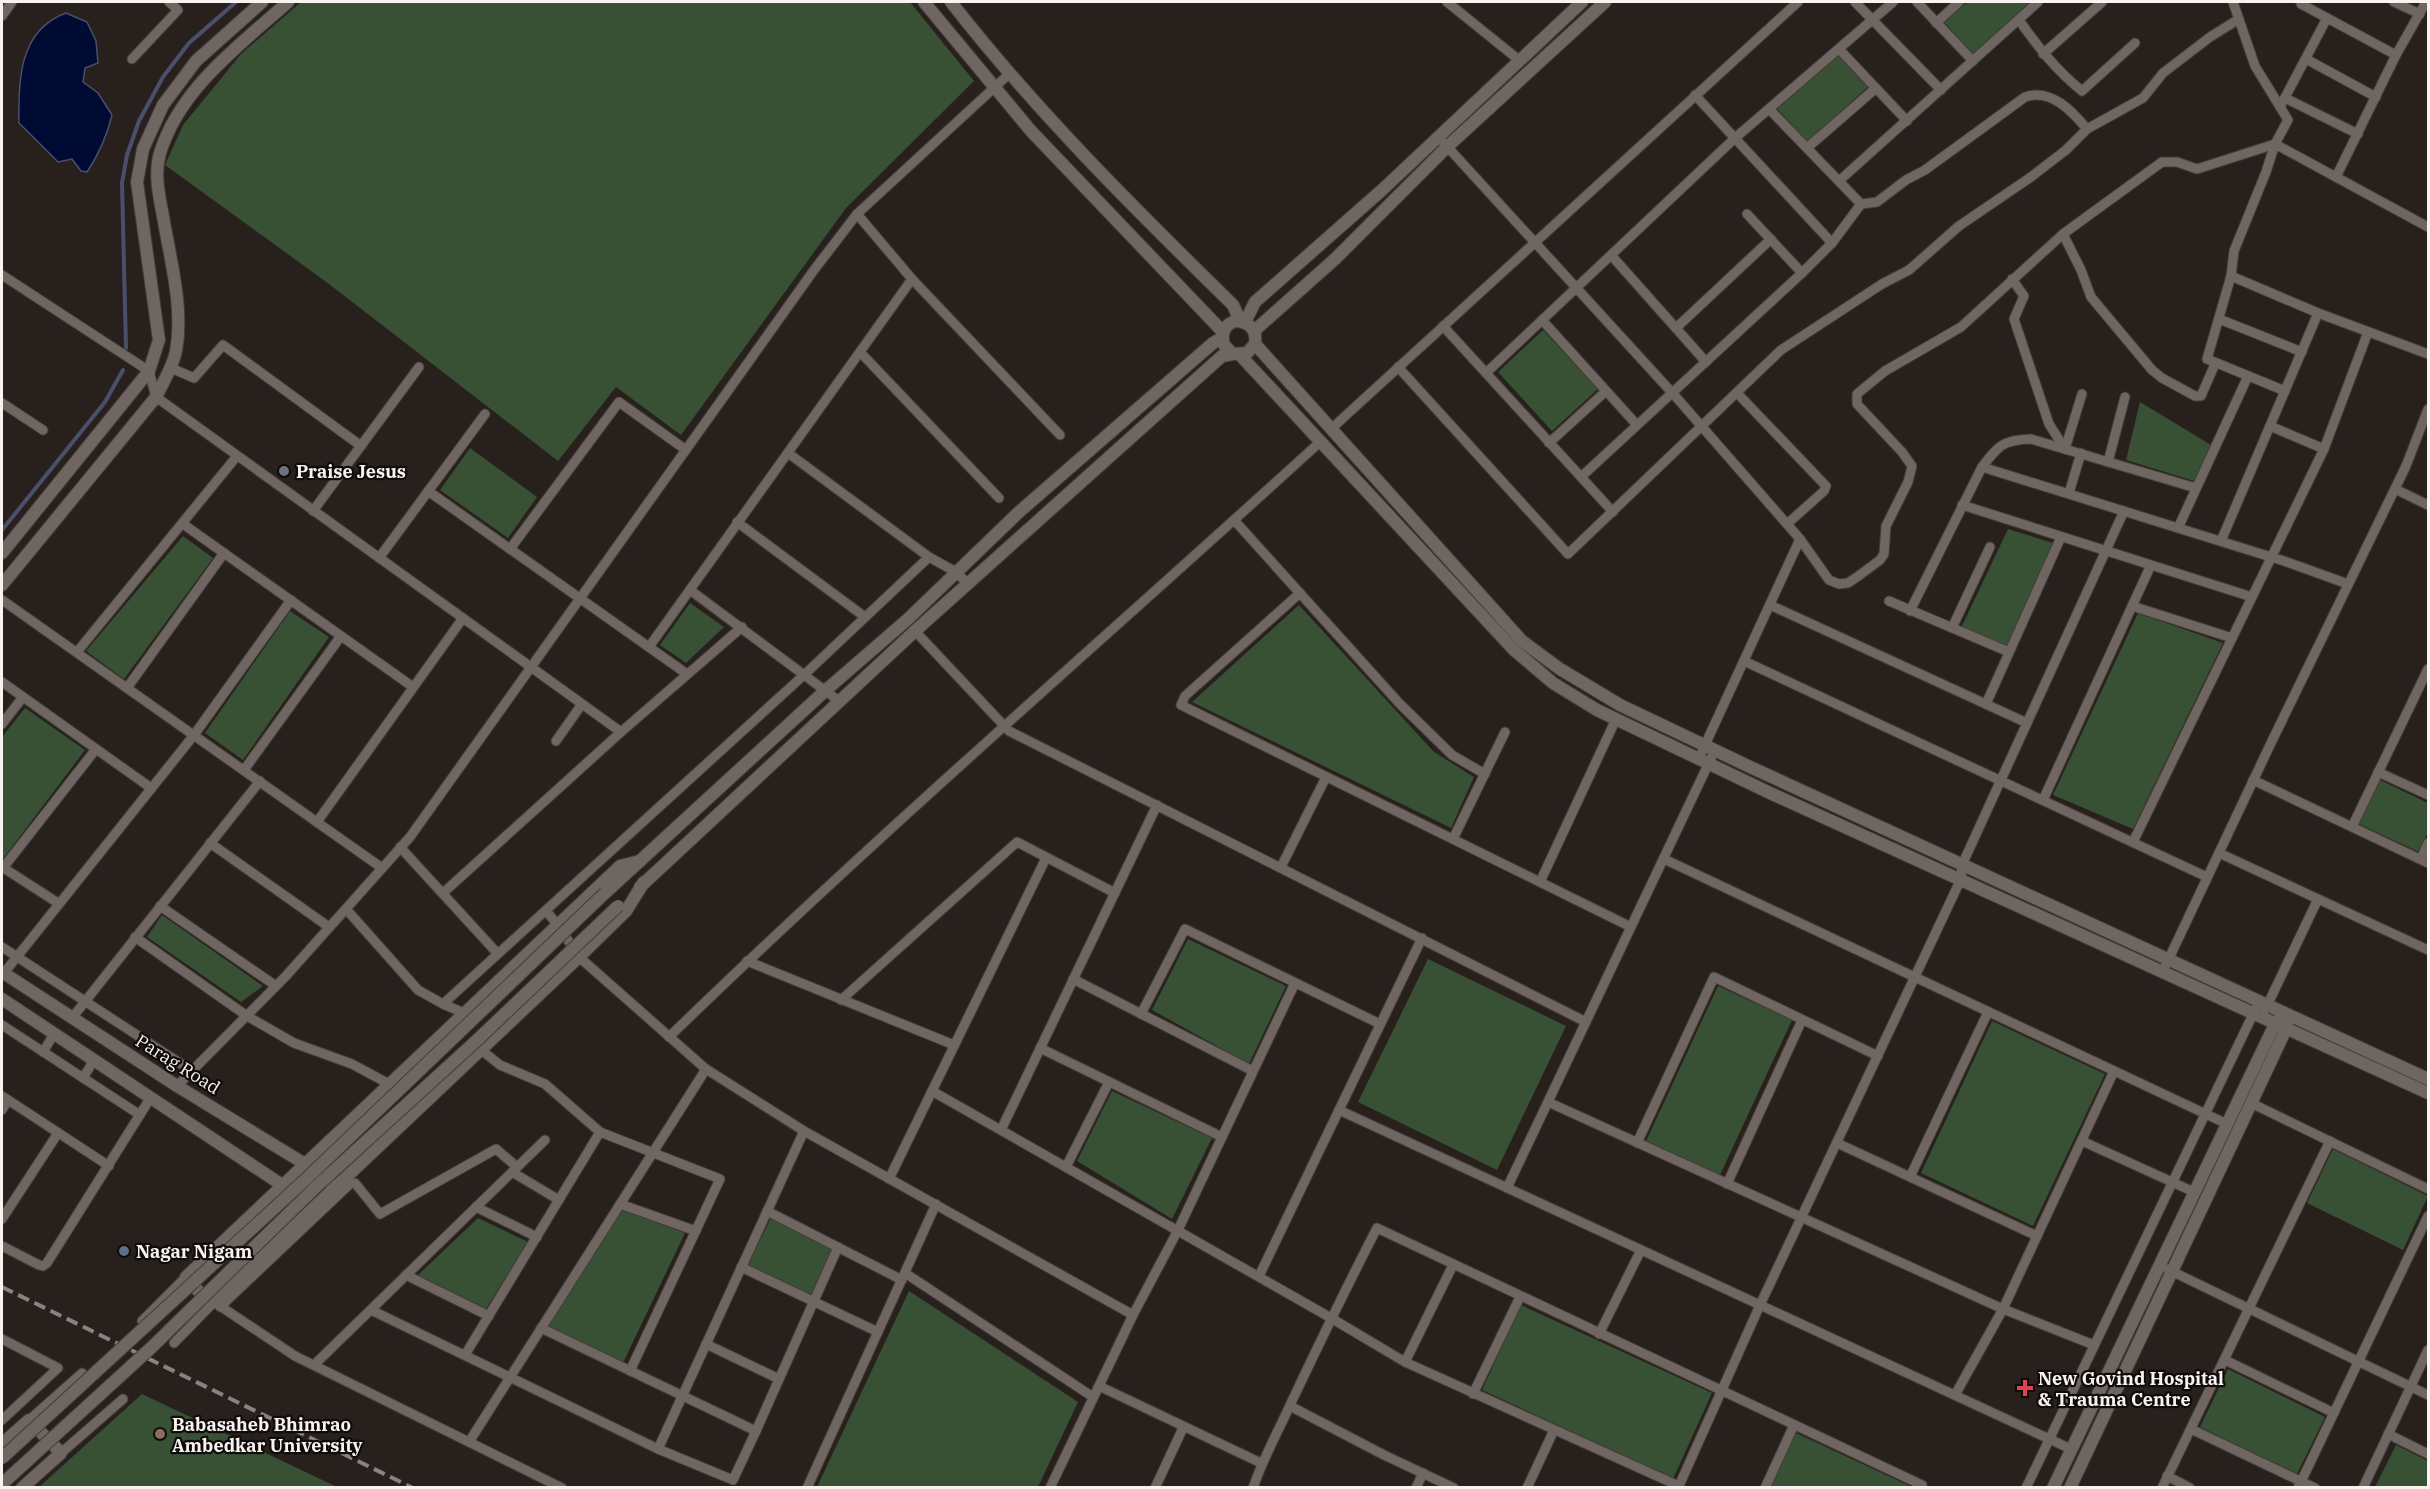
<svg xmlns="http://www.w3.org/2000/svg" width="2430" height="1489" viewBox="0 0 2430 1489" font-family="'IBM Plex Serif',serif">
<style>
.green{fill:#385033}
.water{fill:#000b34;stroke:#4a506c;stroke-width:1.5}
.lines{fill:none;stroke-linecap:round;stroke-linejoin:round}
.stream{stroke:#4a506c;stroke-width:4}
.street-casing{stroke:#433d3a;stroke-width:11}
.secondary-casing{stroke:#433d3a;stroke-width:14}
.street{stroke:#6f6662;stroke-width:9}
.secondary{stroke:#6f6662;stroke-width:12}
.rail{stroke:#89827f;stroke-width:4;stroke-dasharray:12 6;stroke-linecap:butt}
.secondary-bridge-casing{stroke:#433d3a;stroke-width:14;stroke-linecap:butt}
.secondary-bridge{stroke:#6f6662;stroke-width:12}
.worship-dot{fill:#6b7280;stroke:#0e0b09;stroke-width:2}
.service-dot{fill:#5c6f8a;stroke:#0e0b09;stroke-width:2}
.health-dot{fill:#e0444e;stroke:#0e0b09;stroke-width:2}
.education-dot{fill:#8d6e63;stroke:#0e0b09;stroke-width:2}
.labels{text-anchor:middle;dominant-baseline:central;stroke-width:4.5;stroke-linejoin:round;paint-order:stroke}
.poi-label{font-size:18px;font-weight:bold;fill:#f8f2f0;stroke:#0e0b09;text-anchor:start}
.street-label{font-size:18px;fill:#f8f2f0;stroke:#0e0b09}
</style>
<rect width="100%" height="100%" fill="#28201d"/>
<g class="green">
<polygon points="301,2 910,2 974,81 846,208 681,435 616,387 558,461 329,284 165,165 183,125 241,54"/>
<polygon points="1967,2 2030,2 1973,54 1944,22"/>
<polygon points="1840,54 1869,86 1807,142 1777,109"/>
<polygon points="1543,330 1598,389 1552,431 1498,372"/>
<polygon points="2140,402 2211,445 2194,481 2126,460"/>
<polygon points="470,448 537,497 508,538 440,490"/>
<polygon points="2008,529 2053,543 2006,648 1960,630"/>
<polygon points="183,536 213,558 124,679 86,651"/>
<polygon points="690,603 724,627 686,663 660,645"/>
<polygon points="1299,605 1434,752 1474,777 1451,828 1192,702"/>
<polygon points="290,611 329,637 243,760 205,733"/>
<polygon points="2138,613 2223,643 2133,829 2053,795"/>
<polygon points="25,708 85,750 3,859 2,858 2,737"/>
<polygon points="2380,780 2428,803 2428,832 2419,852 2359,824"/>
<polygon points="162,915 263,986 241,1002 147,937"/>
<polygon points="1188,939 1286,986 1249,1064 1152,1010"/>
<polygon points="1428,959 1566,1026 1497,1170 1358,1102"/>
<polygon points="1718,986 1792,1020 1720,1175 1646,1141"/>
<polygon points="1992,1021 2105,1074 2033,1226 1921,1173"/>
<polygon points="1112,1091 1212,1138 1172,1219 1077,1161"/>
<polygon points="2333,1149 2428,1196 2403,1250 2307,1203"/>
<polygon points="622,1210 685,1233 622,1365 546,1329"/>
<polygon points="478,1218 528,1242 486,1309 417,1276"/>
<polygon points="771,1218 839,1252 815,1301 746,1268"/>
<polygon points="909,1291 1078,1402 1038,1487 817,1487"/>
<polygon points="1521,1305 1712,1393 1673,1479 1482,1390"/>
<polygon points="2228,1369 2325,1417 2297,1474 2200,1427"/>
<polygon points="142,1394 337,1487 39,1487"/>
<polygon points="1796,1433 1912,1487 1770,1488"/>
<polygon points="2396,1445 2428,1461 2428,1487 2375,1487"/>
</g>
<path class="water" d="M66,13L87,22L96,41L98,63L85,68L83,82L98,93L112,115C107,136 99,154 87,172L81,171L72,159L58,162L19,123C18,81 19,30 66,13Z"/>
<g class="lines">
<g class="stream">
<polyline points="126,348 122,183 127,155 139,121 163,77 189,43 236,2"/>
<polyline points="2,530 105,402 123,370"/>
</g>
<g class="street-casing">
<g id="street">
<polyline points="1447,2 1519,60"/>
<polyline points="1855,2 1941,90"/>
<polyline points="1917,2 1973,61"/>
<polyline points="2233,2 2255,66 2288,120 2275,144 2428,227"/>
<polyline points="2394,2 2420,14"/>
<polyline points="2301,4 2396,55"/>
<polyline points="2,16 12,2"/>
<path d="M2019,20C2038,47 2056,70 2082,91L2135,43"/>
<polyline points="1936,23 1959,2"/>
<polyline points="1839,49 1907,121"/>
<polyline points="2043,54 2102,2"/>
<polyline points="132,59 178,10 169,2"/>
<polyline points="2306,59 2376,97"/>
<polyline points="1695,95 1832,243"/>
<polyline points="2285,98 2358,134"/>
<polyline points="2280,107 2327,18"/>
<path d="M1770,110L1861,204L1877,202L1906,180L1925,170L2025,97C2051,88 2072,111 2087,129"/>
<polyline points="1443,142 1676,397 1800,539 1699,758"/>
<polyline points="1807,148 1876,88"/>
<polyline points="2336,177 2396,55 2426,2"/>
<polyline points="1839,181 2038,2"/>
<polyline points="857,214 912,279 1060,435"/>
<polyline points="1747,214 1802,273"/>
<polyline points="2063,234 2081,270 2091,297 2152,370 2162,378 2195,396 2201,396 2215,364"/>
<polyline points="1611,255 1706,362"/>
<polyline points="2,275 149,371 156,397 621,732"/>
<polyline points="2231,276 2318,313 2428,354"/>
<polyline points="2012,279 2024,296 2014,319 2049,424 2065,449"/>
<polyline points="2219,319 2302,352"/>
<polyline points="1542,320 1637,425"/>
<polyline points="1443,326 1613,512"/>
<polyline points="1676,328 1771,239"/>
<polyline points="860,352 999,498"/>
<polyline points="1398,367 1568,554 1781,350 1882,284 1909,270 1959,226 2031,177 2066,150 2087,129 2143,98 2163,73 2210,37 2239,19"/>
<polyline points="171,368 194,378 223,345 361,446"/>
<polyline points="1486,373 1735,138 1893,2"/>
<polyline points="1738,394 1826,486 1824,491 1787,524"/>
<polyline points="2,403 43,430"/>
<polyline points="2270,426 2324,449"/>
<polyline points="1331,429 1798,2"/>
<polyline points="1549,443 1606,391"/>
<polyline points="2065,449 2082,394"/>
<polyline points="788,453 929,557 956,572 967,583"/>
<polyline points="2108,462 2125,397"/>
<polyline points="1982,467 2284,561 2348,584"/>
<polyline points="1581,477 1802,273 1832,243 1861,204"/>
<polyline points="2395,489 2428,505"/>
<polyline points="428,491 687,674"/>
<polyline points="2069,493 2081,453"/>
<polyline points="1962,505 2252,597"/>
<polyline points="313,511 419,367"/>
<polyline points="1234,520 1399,703 1452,755 1485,774"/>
<polyline points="737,522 865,617"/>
<polyline points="183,524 413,687"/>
<polyline points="2178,528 2248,376"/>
<polyline points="1800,539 1829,580 1839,584 1848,583 1857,577 1880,560 1884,554 1886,526 1908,482 1912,466 1902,452 1857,404 1857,394 1885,371 1961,327 2063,234 2162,162 2177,162 2197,169 2275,144 2266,172 2234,251 2231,276 2207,359 2285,391"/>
<polyline points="2221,541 2318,313"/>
<polyline points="510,549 619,402 686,450"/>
<polyline points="379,558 485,414"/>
<polyline points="690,590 839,701"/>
<polyline points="1300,593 1185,696 1181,705 1631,927"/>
<polyline points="2,600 382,868"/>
<polyline points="1889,601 2009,652"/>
<polyline points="1770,605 2027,723"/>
<polyline points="2132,606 2232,638"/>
<path d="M1910,611L1982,467C1999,445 2003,440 2031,439L2196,488"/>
<polyline points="1952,628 1990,547"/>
<polyline points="915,631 1009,731 1586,1022"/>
<polyline points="649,647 912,279"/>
<polyline points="77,652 237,456"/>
<polyline points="1744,661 2207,877"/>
<polyline points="2,682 151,788"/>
<polyline points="127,688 224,553"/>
<polyline points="1986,704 2061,537"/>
<polyline points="2,724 23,697"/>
<polyline points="556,741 582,704"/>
<polyline points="244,770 341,636"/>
<polyline points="2378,772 2428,795"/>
<polyline points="2253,780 2428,863"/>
<polyline points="2043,800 2151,565"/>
<polyline points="317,822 463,618"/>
<polyline points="2352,827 2428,669"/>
<polyline points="1453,839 1505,732"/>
<polyline points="2133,842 2324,449 2368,332"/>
<polyline points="210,843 329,927"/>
<polyline points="400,847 498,954"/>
<polyline points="2219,853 2428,950"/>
<polyline points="1664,859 2227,1124"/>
<polyline points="2421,859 2428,843"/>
<polyline points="2,867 58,903"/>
<polyline points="1281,867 1326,777"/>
<polyline points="3,868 96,749"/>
<polyline points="1540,882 1616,719"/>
<polyline points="443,893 621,732 742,627"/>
<polyline points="160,906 276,986"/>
<polyline points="346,909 418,990 443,1004 464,1013"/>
<polyline points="546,911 558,925 579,957 706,1069 804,1131 1133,1315 1178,1230 1295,983"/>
<polyline points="135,937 247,1016 294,1043 352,1064 389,1084"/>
<polyline points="2,947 192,1071"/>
<polyline points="747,961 954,1045"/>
<polyline points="2163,971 2271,743 2406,466 2428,409"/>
<polyline points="4,973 194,735 291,600"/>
<polyline points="1073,979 1253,1071"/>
<polyline points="841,1000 1017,842 1115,893"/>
<polyline points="443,1004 805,674 929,557"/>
<polyline points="2265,1010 2318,899"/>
<polyline points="1141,1014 1185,929 1380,1024"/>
<polyline points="72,1018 260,781"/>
<polyline points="2,1025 140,1115"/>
<path d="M669,1037C880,832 1103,640 1320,442"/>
<polyline points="1040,1048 1222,1137"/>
<polyline points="480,1049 500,1065 545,1084 600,1132"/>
<polyline points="43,1052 54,1034"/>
<polyline points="83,1078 94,1060"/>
<polyline points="177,1086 285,977 410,837 814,270 857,214 1009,74"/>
<polyline points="932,1091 1331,1318 1405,1362 1679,1486"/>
<polyline points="2,1096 109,1166"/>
<polyline points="1548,1102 2003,1309 2094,1345"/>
<polyline points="2251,1103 2428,1189"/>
<polyline points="2,1110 8,1100"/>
<polyline points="1339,1110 2071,1449"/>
<polyline points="1001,1130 1157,805"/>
<polyline points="2082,1141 2194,1192"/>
<polyline points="1637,1143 1714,977 1878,1056"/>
<polyline points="1837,1143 2037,1236"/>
<polyline points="1066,1167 1109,1082"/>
<polyline points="512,1172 559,1200"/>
<polyline points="1910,1177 1988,1012"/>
<polyline points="889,1179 1046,858"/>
<polyline points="1727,1184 1802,1020"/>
<polyline points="1507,1188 1715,750"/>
<polyline points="620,1204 696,1231"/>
<polyline points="476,1207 537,1237"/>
<polyline points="767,1211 902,1280"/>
<polyline points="2,1219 58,1133"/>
<polyline points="2,1246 39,1265 43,1266 47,1263 151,1097"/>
<polyline points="741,1267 878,1332"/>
<polyline points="2167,1269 2428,1395"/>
<polyline points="905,1273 1093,1397"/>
<polyline points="406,1275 489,1316"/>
<polyline points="1259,1276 1422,938"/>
<polyline points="220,1307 351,1183 355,1183 380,1214 496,1149 517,1167"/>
<polyline points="371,1310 658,1449 733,1480 756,1431"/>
<polyline points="142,1321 186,1277"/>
<polyline points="541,1328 756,1431 838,1247"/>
<polyline points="1599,1334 1641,1250"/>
<polyline points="2,1339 58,1368 2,1420"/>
<polyline points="174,1343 214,1302 295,1356 562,1488"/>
<polyline points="706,1344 779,1379"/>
<polyline points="465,1355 600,1132 720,1179 630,1371"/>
<polyline points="2225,1360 2334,1413"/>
<polyline points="1405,1362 1453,1265"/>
<polyline points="314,1365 545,1140"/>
<polyline points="1099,1386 1261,1463"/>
<polyline points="1473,1394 1520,1297"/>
<polyline points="1955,1395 2003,1309 2114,1071"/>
<polyline points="1290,1406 1384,1455 1454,1488"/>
<polyline points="29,1420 82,1373"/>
<polyline points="2191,1429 2315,1488"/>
<polyline points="2388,1434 2428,1454"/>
<polyline points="469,1442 706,1069"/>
<polyline points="658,1449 804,1131"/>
<polyline points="61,1453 123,1399"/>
<polyline points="2167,1476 2190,1488"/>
<polyline points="807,1488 936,1204"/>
<polyline points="1050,1488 1133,1315"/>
<polyline points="1155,1488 1183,1428"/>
<path d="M1253,1488C1263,1458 1278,1432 1291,1403C1319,1344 1347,1286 1377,1228L1922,1485L1921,1488"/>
<polyline points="1416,1488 1423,1473"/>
<polyline points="1527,1488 1554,1430"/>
<polyline points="1678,1488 1760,1305 1961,879 1962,865 2124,511"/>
<polyline points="1765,1488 1794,1425"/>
<polyline points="2026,1488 2256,1008"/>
<polyline points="2162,1488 2330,1141"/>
<polyline points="2298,1488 2428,1216"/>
<polyline points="2363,1488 2428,1350"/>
</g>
</g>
<g class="secondary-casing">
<g id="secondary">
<polyline points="924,2 1031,131 1223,332"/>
<path d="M951,2C1036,111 1134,208 1233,305L1240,321"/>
<polyline points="1245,322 1255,302 1382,190 1582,2"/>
<polyline points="1254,331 1335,259 1447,147 1605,2"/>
<path d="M1255,344L1247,353L1233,354L1224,345C1221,334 1224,324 1236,321C1250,322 1257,330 1255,344L1522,641L1560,669L1620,705L1748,766L2428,1079"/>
<polyline points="1240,355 1514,650 1553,683 1597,710 1770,793 2428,1093"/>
<polyline points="2,553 149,371 159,340 137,182 143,149 163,105 196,61 262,2"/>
<path d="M2,585L156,397C163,382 173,367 176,351C184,307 170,259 163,216C159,196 154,173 160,153C180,88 240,45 288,2"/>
<polyline points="640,861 620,866 186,1277 187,1280 208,1300 214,1302 579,957 626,911 644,882"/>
<polyline points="640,887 915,631 1222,356 1233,354"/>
<polyline points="605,893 826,690 908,619 1019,512 1213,343 1222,338"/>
<polyline points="2,972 177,1086 305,1164 333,1185"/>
<polyline points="2,999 288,1189"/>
<polyline points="2,1444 29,1420 61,1453 22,1488"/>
<polyline points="2053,1488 2276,1022 2281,1018"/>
<polyline points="2070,1488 2287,1027 2286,1020"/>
</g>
</g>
<use href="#street" class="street"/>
<use href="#secondary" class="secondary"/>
<polyline class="rail" points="2,1287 413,1488"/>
<g class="secondary-bridge-casing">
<g id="secondary-bridge">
<polyline points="2,1458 305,1180 605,893"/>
<polyline points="2,1484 152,1347 318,1185 474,1043 618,906"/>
</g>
</g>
<use href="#secondary-bridge" class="secondary-bridge"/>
</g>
<circle class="worship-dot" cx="284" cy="471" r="6"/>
<circle class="service-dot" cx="124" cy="1251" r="6"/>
<path class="health-dot" d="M2022 1379h6v6h6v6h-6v6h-6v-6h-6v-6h6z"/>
<circle class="education-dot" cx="160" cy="1434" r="6"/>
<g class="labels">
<g class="poi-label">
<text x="296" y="471">Praise Jesus</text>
<text x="136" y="1251">Nagar Nigam</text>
<text x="2038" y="1378">New Govind Hospital<tspan x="2038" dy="21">&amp; Trauma Centre</tspan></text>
<text x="172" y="1424">Babasaheb Bhimrao<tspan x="172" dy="21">Ambedkar University</tspan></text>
</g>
<g class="street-label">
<text transform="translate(178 1064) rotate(32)">Parag Road</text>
</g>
</g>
<rect width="2430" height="1489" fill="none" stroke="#f8f2f0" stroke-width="6"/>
</svg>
